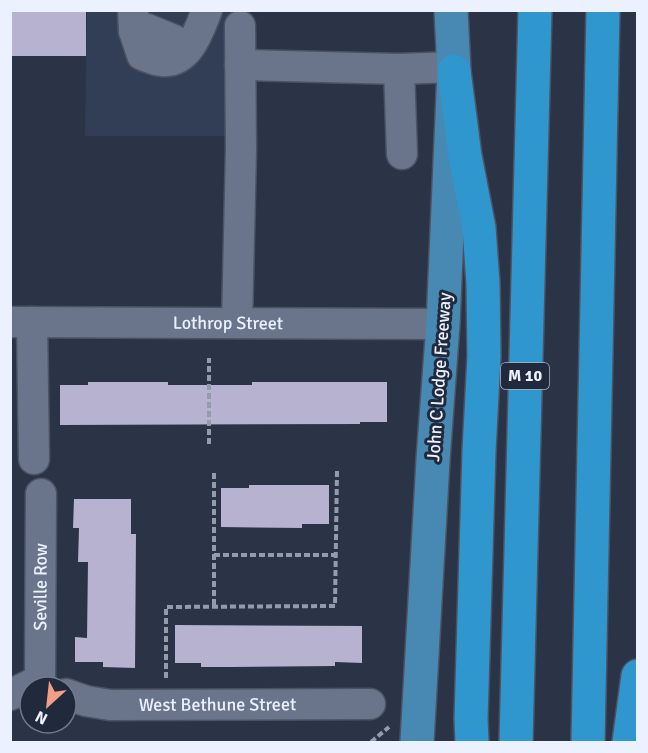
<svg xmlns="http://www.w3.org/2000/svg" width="648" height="753" viewBox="0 0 648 753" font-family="Signika,sans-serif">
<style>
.built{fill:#323e56}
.building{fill:#b6b2cf}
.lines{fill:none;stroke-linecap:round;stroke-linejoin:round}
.minor-casing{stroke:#4b5363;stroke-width:33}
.major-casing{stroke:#4b5363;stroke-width:36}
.highway-casing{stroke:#4b5363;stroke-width:36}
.path{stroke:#949cac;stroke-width:4;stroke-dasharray:6 3;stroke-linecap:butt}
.minor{stroke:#6a758b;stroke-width:30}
.major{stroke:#4789b3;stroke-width:33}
.highway{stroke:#2f96ce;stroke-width:33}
.labels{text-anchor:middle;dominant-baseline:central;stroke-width:6;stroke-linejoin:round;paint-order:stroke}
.shield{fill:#212a3c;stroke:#aeb5c4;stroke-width:1.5}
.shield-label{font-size:16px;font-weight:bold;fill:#ebf1fe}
.street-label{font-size:18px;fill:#ebf1fe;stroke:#212a3c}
</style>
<rect width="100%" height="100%" fill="#2b3447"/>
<polygon class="built" points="87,11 235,11 234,136 85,136"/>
<g class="building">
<rect x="10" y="10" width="76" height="46"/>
<polygon points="88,382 168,382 168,385 252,385 252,382 387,382 387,422 360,422 360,424 60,425 60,385 88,385"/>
<polygon points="249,485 329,485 329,524 302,524 302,528 221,527 221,488 249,488"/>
<polygon points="74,499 131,499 131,534 136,534 135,668 103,667 103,662 75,662 75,637 87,638 88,562 78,562 79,528 73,528"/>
<polygon points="175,625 362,626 362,663 335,662 335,666 231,667 201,667 201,663 175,663"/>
</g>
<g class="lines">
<g class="minor-casing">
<g id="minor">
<path d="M133,10L134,31L142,55C148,57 155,61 161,61C189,64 199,30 207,10"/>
<polyline points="134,31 147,29 174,40 187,50"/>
<polyline points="240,65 399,69 402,154"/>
<polyline points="399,69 454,67"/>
<path id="s1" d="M10,322L443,324"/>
<polyline points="32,322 34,459"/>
<polyline points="237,323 241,150 240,26"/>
<path id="s2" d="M40,680L41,494"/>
<path id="s3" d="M66,694L86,701L110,705L370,704"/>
<polyline points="10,695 40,680"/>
</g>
</g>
<g class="major-casing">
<polyline id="major" points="417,742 433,460 443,324 454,71 451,10"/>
</g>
<g class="highway-casing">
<g id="highway">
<polyline points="454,71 465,156 479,228 483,283 484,356 479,451 471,719 472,742"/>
<polyline points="516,742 535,10"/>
<polyline points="588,742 603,10"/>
<polyline points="629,742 638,676"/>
</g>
</g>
<g class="path">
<polyline points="209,444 209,358"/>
<polyline points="214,473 214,607"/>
<polyline points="214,555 336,555"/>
<polyline points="166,678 166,607 335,606 337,471"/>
<polyline points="371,742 389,727"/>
</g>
<use href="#minor" class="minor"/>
<use href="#major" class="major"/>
<use href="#highway" class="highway"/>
</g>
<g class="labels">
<rect class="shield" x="501" y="363" width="48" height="26" rx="4.5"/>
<g class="shield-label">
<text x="525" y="376">M 10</text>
</g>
<g class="street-label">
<text stroke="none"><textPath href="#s1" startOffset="218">Lothrop Street</textPath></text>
<text transform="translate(439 377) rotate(-86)">John C Lodge Freeway</text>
<text stroke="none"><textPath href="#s2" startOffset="93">Seville Row</textPath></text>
<text stroke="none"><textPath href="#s3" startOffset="153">West Bethune Street</textPath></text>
</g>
</g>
<rect width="648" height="753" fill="none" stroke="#ebf1fe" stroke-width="24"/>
<g transform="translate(48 705) rotate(207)"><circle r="28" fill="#212a3c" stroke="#727a8a" stroke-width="1.5"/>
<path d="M0-4.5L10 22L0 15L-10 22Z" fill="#f39f84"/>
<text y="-9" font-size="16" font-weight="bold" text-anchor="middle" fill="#ebf1fe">N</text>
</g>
</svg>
